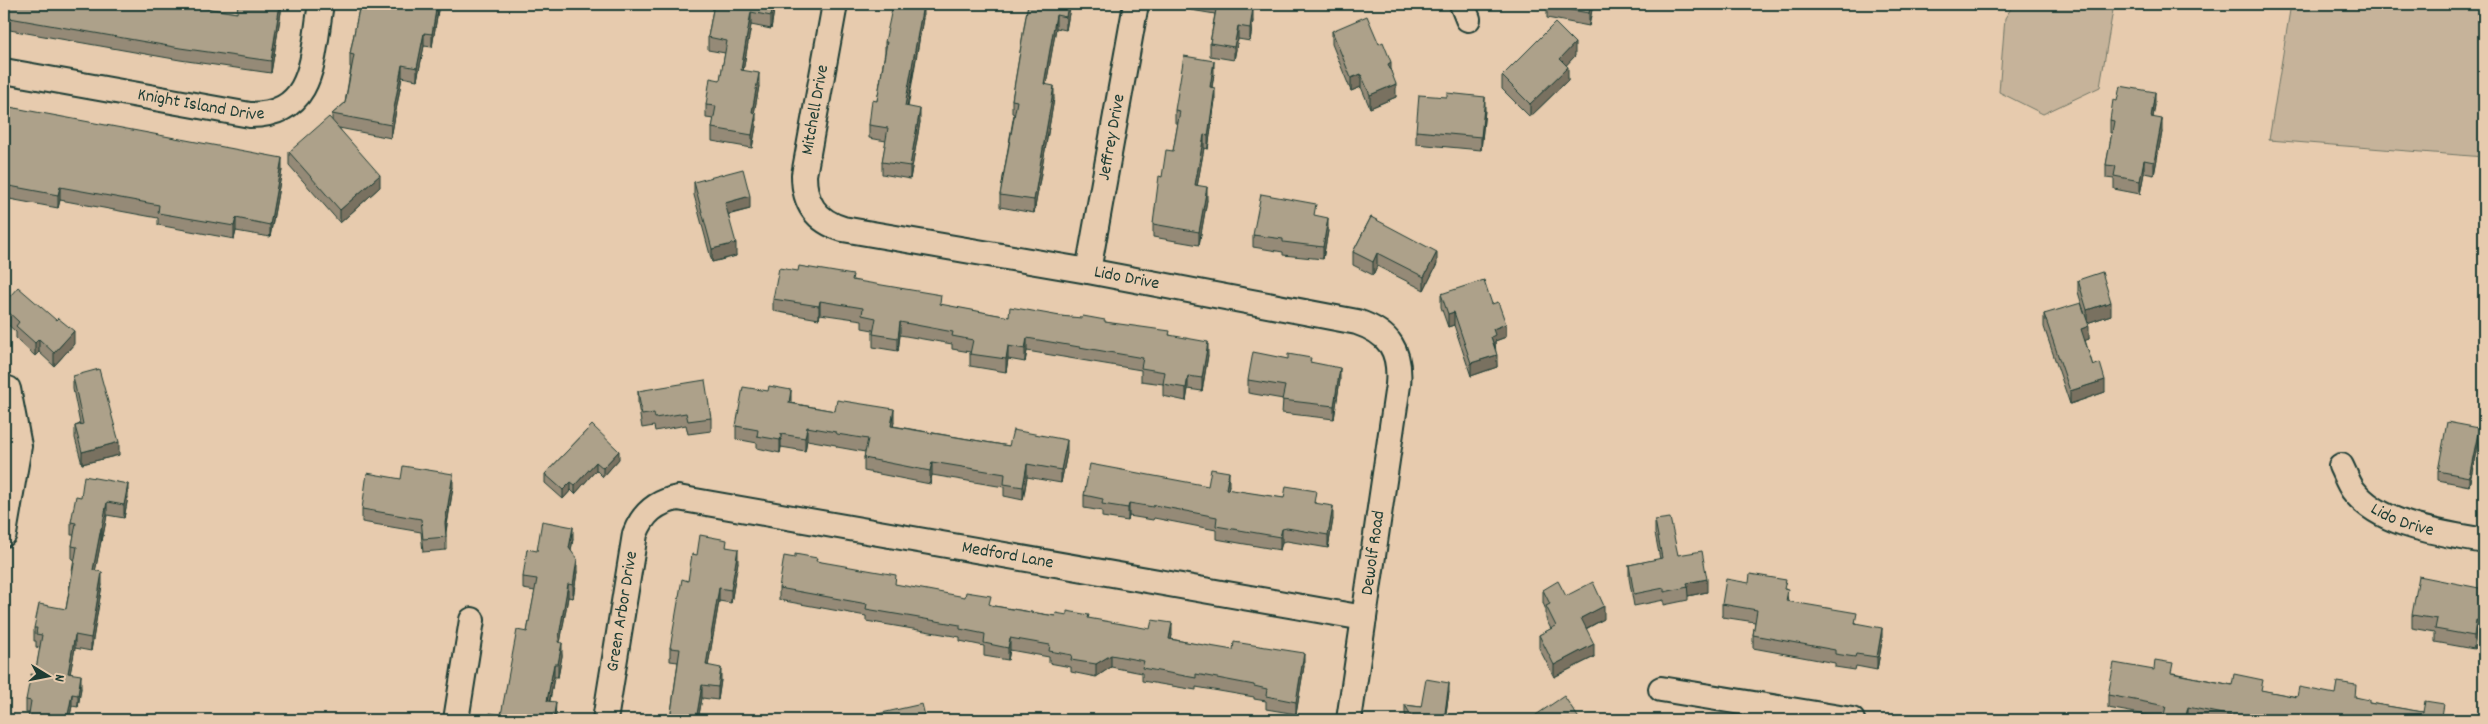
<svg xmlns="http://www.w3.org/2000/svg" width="2488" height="724" viewBox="0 0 2488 724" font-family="Dekko,sans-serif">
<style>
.green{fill:#c6b39a;stroke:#727867}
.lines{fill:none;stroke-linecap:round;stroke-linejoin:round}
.minor-casing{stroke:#1f3d34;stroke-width:28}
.minor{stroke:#e7cbae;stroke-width:24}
.wall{fill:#958a77;stroke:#1f3d34}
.shaded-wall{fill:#797161;stroke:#1f3d34}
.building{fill:#ada18a;stroke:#1f3d34}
.labels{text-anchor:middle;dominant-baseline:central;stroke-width:4;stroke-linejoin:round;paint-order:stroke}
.street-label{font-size:18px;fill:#1f3d34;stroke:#e7cbae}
</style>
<rect width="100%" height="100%" fill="#e7cbae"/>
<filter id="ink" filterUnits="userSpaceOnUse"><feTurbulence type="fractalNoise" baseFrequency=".02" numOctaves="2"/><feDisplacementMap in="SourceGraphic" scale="10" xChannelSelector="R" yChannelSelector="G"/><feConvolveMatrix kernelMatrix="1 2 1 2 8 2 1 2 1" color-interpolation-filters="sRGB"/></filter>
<g filter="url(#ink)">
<g class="green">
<polygon points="2014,4 2114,4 2100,87 2043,114 1999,92 2005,18"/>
<polygon points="2291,4 2484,4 2484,157 2269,140"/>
</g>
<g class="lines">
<g class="minor-casing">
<g id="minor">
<path id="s1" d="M835,4L804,175C804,203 816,221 843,229L1088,271L1357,322C1390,333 1401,351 1398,385L1349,720"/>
<polyline points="1462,4 1468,19"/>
<path id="s2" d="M4,71L250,115C317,115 312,54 321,4"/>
<path id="s3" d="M1088,271L1136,4"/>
<polyline points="4,388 8,389 19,446 4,534"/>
<path id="s4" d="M2341,466C2345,474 2348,483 2353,490C2381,527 2443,533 2484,541"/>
<polyline points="1661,689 1852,720"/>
<polyline points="456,720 472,620"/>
<path id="s5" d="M605,720L635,534C643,513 656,502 678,498L1364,618"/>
</g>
</g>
<use href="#minor" class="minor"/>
</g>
<g class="wall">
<polygon points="4,4 180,4 180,5 237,13 281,4 281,12 271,73 180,60 4,29"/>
<polygon points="360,4 439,4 432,47 424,46 417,80 402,77 391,138 339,128 380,187 340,223 289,165 289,152 332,121 332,114 345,103 351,67 350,67 350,54"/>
<polygon points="714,4 775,4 771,29 751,25 743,71 759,86 754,113 756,126 752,148 712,141 712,128 714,119 706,118 706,105 720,80 725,53 708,50 708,37"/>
<polygon points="1028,4 1073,4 1072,9 1070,8 1066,30 1056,28 1046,84 1054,99 1034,213 1000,207 1000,195 1014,114 1012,113 1012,100"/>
<polygon points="1191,4 1244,4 1243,6 1253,21 1250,41 1238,39 1234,60 1210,56 1210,43 1215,14 1191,10"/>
<polygon points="1547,4 1593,4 1589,26 1547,18"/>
<polygon points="923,18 908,107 920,122 910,179 882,174 882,162 886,141 869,138 869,125 877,101 885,52 885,42"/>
<polygon points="1332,31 1391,72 1396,97 1370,108 1361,87 1351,91 1332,44"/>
<polygon points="1575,56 1566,65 1568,80 1530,117 1502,89 1502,76"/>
<polygon points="1214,74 1212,87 1215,100 1208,149 1204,148 1197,186 1207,200 1199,245 1153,237 1153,224 1162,177 1173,151 1178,123 1175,123 1175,110"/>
<polygon points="2155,105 2153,117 2162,132 2154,175 2144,173 2140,194 2114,189 2114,179 2106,178 2106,165 2112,133 2110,133 2110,120"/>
<polygon points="4,106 282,170 270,237 236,231 234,239 158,225 158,218 60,200 58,208 4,198"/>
<polygon points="1485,110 1481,150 1416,144 1416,131"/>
<polygon points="694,182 750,209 728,215 736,256 712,262 694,195"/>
<polygon points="1371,217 1437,264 1424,290 1377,266 1373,275 1353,265 1353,252"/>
<polygon points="1328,231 1323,259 1283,255 1283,252 1253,247 1253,235"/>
<polygon points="853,280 941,305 1009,317 1060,316 1105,322 1170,335 1208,355 1202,391 1188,389 1186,401 1163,396 1163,384 1141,381 1141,370 1027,351 1025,362 1008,359 1006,372 970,366 970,352 952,349 952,344 900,335 898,351 873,347 873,330 862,328 862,320 820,314 819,319 773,311 773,299"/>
<polygon points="2078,280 2111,315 2087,323 2089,339 2085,340 2093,366 2105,392 2070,404 2044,327 2044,314 2085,315 2078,292"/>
<polygon points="1441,294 1492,304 1506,337 1495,341 1497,367 1471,376 1454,325 1448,327 1441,307"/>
<polygon points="4,303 74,344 54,366 39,352 35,356 16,338 16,332 4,321"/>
<polygon points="1311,362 1340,380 1334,419 1282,413 1283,399 1248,393 1248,380"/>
<polygon points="73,376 119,455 82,464 75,438 75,426 80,424 73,389"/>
<polygon points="638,391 711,418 711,431 688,434 686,425 655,431 654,426 642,428 638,404"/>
<polygon points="768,391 791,403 894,422 893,426 1009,446 1067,453 1061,483 1027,477 1023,500 1004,496 1004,487 932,475 930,484 864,471 864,458 865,452 837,447 836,445 807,440 805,451 781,447 780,453 757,448 757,443 736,439 736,426"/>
<polygon points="592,425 619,459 603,477 596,470 575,494 571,490 563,499 545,483 545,474"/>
<polygon points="2479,437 2469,486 2438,480 2438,471"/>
<polygon points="401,479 453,487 446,532 446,550 423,552 421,532 362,522 362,509"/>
<polygon points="1229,485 1228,490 1316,503 1333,519 1328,548 1287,541 1282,542 1280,550 1216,539 1216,530 1154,518 1153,520 1129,516 1128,521 1102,517 1102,511 1084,508 1084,495"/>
<polygon points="81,497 128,497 124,518 107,515 102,541 101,541 95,571 102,585 91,651 75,648 70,673 81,688 78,707 72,706 69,720 28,720 29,713 26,713 26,700 35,675 40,648 36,647 36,641 34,641 34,628 66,609 74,559 72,559 72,546 74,535 71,535 71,522"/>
<polygon points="1655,520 1678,555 1707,592 1688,596 1688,600 1664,605 1664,600 1634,606 1629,578 1629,565 1660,559 1655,533"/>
<polygon points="573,539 571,550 577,572 573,598 568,597 560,643 562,656 558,677 554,677 550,701 556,715 555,720 488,720 501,715 527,632 535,591 523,589 523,577 537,551"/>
<polygon points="727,547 738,562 731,603 719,601 708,665 721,680 718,700 702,698 698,720 670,720 678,662 670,661 670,648 688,581 697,555"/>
<polygon points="817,561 896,585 994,606 1055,616 1089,619 1172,635 1171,639 1304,666 1296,714 1266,709 1266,701 1254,699 1254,697 1196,687 1196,690 1142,681 1142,673 1111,667 1096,677 1071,672 1071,667 1049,663 1049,657 1010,650 1008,660 984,656 984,646 960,641 960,637 866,621 866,616 779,600 779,588"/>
<polygon points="1786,589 1788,601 1857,623 1882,641 1877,670 1856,666 1855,670 1835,667 1835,663 1753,648 1753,635 1755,622 1722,617 1722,604"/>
<polygon points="2484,589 2484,635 2476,633 2474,649 2435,642 2435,632 2412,628 2412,615"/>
<polygon points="1543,590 1566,596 1604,619 1586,629 1594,657 1554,677 1539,648 1539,635 1551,629 1546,619 1546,610 1543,603"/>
<polygon points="2173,673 2232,685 2297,697 2356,697 2369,703 2469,720 2188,720 2163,718 2108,708 2108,695"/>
<polygon points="1449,692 1445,720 1408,720 1405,714 1405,705 1421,707"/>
</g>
<g class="shaded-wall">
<polygon points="280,4 281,4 281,12 271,73 271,61"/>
<polygon points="437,4 439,4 432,47 432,34"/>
<polygon points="773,4 775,4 771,29 771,16"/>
<polygon points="1068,4 1070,4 1070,8 1066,30 1066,17"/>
<polygon points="1591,4 1593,4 1589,26 1589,13"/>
<polygon points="923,5 923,18 905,119 905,106"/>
<polygon points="1253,8 1253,21 1250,41 1250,28"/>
<polygon points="751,12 751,25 741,83 741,70"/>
<polygon points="1056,15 1056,28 1044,97 1044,84"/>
<polygon points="1238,26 1238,39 1234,60 1234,47"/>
<polygon points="424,33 424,46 417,80 417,68"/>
<polygon points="1575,43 1575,56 1560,72 1560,59"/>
<polygon points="1214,61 1214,74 1210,100 1210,87"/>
<polygon points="1391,62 1391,75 1388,64"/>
<polygon points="402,65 402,77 391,138 391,125"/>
<polygon points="1568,67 1568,80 1530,117 1530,104"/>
<polygon points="759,73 759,86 752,125 752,112"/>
<polygon points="1361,74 1361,87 1351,91 1351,78"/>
<polygon points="1396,84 1396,97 1370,108 1370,95"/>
<polygon points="1054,86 1054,99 1034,213 1034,200"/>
<polygon points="1215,88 1215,100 1208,149 1208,136"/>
<polygon points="2155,92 2155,105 2151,130 2151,117"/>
<polygon points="1485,97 1485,110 1481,150 1481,137"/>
<polygon points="920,109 920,122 910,179 910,166"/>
<polygon points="756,113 756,126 752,148 752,135"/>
<polygon points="2162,119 2162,132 2154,175 2154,162"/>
<polygon points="1204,135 1204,148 1195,198 1195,185"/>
<polygon points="282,158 282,170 270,237 270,225"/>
<polygon points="2144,160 2144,173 2140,194 2140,181"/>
<polygon points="380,175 380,187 340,223 340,210"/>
<polygon points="60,187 60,200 58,208 58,195"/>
<polygon points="1207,187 1207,200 1199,245 1199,232"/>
<polygon points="750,196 750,209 725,215 725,203"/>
<polygon points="236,218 236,231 234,239 234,226"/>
<polygon points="1328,218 1328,231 1323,259 1323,247"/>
<polygon points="736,243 736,256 712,262 712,249"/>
<polygon points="1437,252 1437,264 1424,290 1424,277"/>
<polygon points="1377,253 1377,266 1373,275 1373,262"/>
<polygon points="820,301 820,314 819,319 819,306"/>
<polygon points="2111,302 2111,315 2087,323 2087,310"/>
<polygon points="1454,312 1454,325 1448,327 1448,314"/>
<polygon points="900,322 900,335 898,351 898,338"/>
<polygon points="1506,324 1506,337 1495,341 1495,348 1491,337 1493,329"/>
<polygon points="2089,326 2089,339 2081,342 2081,329"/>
<polygon points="74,331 74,344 54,366 54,353"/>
<polygon points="1027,338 1027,351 1025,362 1025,349"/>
<polygon points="39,339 39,352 35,356 35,343"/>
<polygon points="1208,342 1208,355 1202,391 1202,378"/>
<polygon points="1008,346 1008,359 1006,372 1006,359"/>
<polygon points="1497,355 1497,367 1471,376 1471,363"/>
<polygon points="1340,368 1340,380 1334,419 1334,406"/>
<polygon points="1188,376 1188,389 1186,401 1186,388"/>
<polygon points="2105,380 2105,392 2070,404 2070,391"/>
<polygon points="791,390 791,403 789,403"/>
<polygon points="894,409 894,422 891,439 891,426"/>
<polygon points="807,427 807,440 805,451 805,438"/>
<polygon points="2479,428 2479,437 2469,486 2469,477"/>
<polygon points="781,434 781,447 780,453 780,440"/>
<polygon points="1067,440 1067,453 1061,483 1061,470"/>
<polygon points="119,442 119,455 82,464 82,452"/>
<polygon points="619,451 619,459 603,477 603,468"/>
<polygon points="596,462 596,470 575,494 575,485"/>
<polygon points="932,462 932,475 930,484 930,471"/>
<polygon points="1027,464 1027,477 1023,500 1023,487"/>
<polygon points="1229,472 1229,485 1226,502 1226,489"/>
<polygon points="453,474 453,487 445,536 445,523"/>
<polygon points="571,482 571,490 563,499 563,490"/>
<polygon points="128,484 128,497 124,518 124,505"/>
<polygon points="107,502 107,515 102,541 102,528"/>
<polygon points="1129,503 1129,516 1128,521 1128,508"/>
<polygon points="1333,506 1333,519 1328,548 1328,535"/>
<polygon points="573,527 573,539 569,561 569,548"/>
<polygon points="101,528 101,541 93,583 93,570"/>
<polygon points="1282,529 1282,542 1280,550 1280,537"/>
<polygon points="738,549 738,562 731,603 731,590"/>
<polygon points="577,559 577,572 573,598 573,585"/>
<polygon points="102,572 102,585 91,651 91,638"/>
<polygon points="1707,579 1707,592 1688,596 1687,583"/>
<polygon points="568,584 568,597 558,655 558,642"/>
<polygon points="719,588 719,601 706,678 706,665"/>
<polygon points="1604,606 1604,619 1581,631 1581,618"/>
<polygon points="2476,620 2476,633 2474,649 2474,636"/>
<polygon points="1172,623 1172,635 1169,651 1169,639"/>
<polygon points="1882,628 1882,641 1877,670 1877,657"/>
<polygon points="75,635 75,648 68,685 68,673"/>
<polygon points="1010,638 1010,650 1008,660 1008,648"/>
<polygon points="562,643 562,656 558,677 558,664"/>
<polygon points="1594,644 1594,657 1554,677 1554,665"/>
<polygon points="1304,653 1304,666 1296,714 1296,702"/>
<polygon points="1111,655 1111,667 1096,677 1096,664"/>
<polygon points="554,664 554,677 547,714 547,701"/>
<polygon points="721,668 721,680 718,700 718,687"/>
<polygon points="81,675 81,688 78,707 78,695"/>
<polygon points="1449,683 1449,692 1445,720 1444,720"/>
<polygon points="702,685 702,698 698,720 696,720"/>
<polygon points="72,694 72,706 69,720 67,720"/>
<polygon points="556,702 555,720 553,720"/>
<polygon points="2188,707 2188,720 2185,720"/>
</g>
<g class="building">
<polygon points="4,4 178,4 237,13 238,4 280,4 271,61 180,48 4,17"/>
<polygon points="360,4 437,4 432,34 424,33 417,68 402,65 391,125 332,114 345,103 354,55 350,54"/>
<polygon points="714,4 773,4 771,16 751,12 741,70 759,73 752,112 756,113 752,135 712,128 716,106 706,105 710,78 720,80 727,41 708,37"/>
<polygon points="893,4 918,4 923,5 905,106 920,109 910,166 882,162 888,128 869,125 872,100 877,101 887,42 885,42"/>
<polygon points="1028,4 1068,4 1066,17 1056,15 1044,84 1054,86 1034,200 1000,195 1017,101 1012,100"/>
<polygon points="1217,4 1242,4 1241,6 1253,8 1250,28 1238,26 1234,47 1210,43"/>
<polygon points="1547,4 1591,4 1589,13 1547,6"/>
<polygon points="1367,16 1379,44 1383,42 1391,62 1388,64 1396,84 1370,95 1361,74 1351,78 1332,31"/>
<polygon points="1555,23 1575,43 1560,59 1568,67 1530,104 1502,76"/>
<polygon points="1184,56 1214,61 1210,87 1215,88 1208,136 1204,135 1195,185 1207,187 1199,232 1153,224 1159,176 1162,177 1166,150 1173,151 1180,111 1175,110"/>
<polygon points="2120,86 2155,92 2151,117 2162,119 2154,162 2144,160 2140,181 2114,176 2116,166 2106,165 2114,121 2110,120 2113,100 2117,101"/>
<polygon points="1447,93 1485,97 1481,137 1416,131 1419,95 1447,97"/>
<polygon points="4,106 282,158 270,225 236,218 234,226 158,213 159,205 60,187 58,195 4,185"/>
<polygon points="329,117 380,175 340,210 289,152"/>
<polygon points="743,169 750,196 725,203 736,243 712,249 694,182"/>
<polygon points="1261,194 1316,204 1314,215 1328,218 1323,247 1283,242 1283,239 1253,235"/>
<polygon points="1371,217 1437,252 1424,277 1377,253 1373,262 1353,252"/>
<polygon points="799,266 853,275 852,280 941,295 940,304 1009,317 1010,307 1060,316 1082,318 1083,316 1105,320 1105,322 1170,331 1169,335 1208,342 1202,378 1188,376 1186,388 1163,384 1165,372 1141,368 1143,358 1027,338 1025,349 1008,346 1006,359 970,354 973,340 952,336 953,332 900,322 898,338 873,334 876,318 862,315 863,308 820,301 819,306 773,299 779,268 798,271"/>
<polygon points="2102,272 2111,302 2087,310 2078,280"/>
<polygon points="1484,280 1492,304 1498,302 1506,324 1493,329 1495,335 1491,337 1497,355 1471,363 1454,312 1448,314 1441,294"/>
<polygon points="18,287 56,320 58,318 74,331 54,353 39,339 35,343 16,326 19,322 4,308 4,303"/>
<polygon points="2081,303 2089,326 2081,329 2093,366 2100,363 2105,380 2070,391 2044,314"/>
<polygon points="1253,352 1288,359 1288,354 1311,358 1310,362 1340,368 1334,406 1282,400 1285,386 1248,380"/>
<polygon points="99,369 119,442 82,452 75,426 83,424 73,376"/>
<polygon points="705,380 711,418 688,421 686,413 655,418 654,413 642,415 638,391"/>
<polygon points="769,386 791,390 789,403 835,411 837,400 894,409 891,426 1009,446 1013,430 1067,440 1061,470 1027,464 1023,487 1004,484 1005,474 932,462 930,471 864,458 868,439 837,434 836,432 807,427 805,438 781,434 780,440 757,436 758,430 736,426 743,387 768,391"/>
<polygon points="2447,422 2479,428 2469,477 2438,471"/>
<polygon points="592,425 619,451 603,468 596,462 575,485 571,482 563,490 545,474"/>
<polygon points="1090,464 1208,486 1211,469 1229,472 1226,489 1284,498 1286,486 1316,491 1314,503 1333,506 1328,535 1287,528 1282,529 1280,537 1216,526 1217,517 1154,505 1153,507 1129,503 1128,508 1102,504 1103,499 1084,495"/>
<polygon points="403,466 453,474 445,523 446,537 423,539 421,519 362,509 367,473 401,479"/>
<polygon points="84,476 128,484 124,505 107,502 102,528 101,528 93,570 102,572 91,638 75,635 68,673 81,675 78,695 72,694 67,720 28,720 31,701 26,700 31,674 35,675 42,635 36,634 37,628 34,628 39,604 66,609 77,547 72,546 76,523 71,522 76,496 81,497"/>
<polygon points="1670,518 1678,555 1702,551 1707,579 1687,583 1688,587 1664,592 1664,588 1634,594 1629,565 1662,558 1655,520"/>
<polygon points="542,521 573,527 569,548 577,559 573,585 568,584 558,642 562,643 558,664 554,664 547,701 556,702 553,720 488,720 490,713 501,715 517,630 527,632 537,579 523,577 527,549 537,551"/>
<polygon points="700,535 727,540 726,547 738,549 731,590 719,588 706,665 721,668 718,687 702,685 696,720 670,720 680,649 670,648 682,579 688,581 692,554 697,555"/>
<polygon points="795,554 817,558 816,561 896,575 895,584 965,597 966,592 991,596 989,604 994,606 1055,616 1056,613 1067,615 1067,611 1089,615 1088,618 1150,629 1152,620 1172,623 1169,639 1233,650 1234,642 1304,653 1296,702 1266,696 1267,689 1254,686 1254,685 1196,674 1196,678 1142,668 1144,661 1111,655 1096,664 1071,660 1072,655 1049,651 1050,645 1010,638 1008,648 984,643 985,634 960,629 960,625 866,609 867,604 779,588 784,556 795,558"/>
<polygon points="1750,574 1786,580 1784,589 1788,590 1786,601 1857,613 1855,623 1882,628 1877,657 1856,654 1855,657 1835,654 1835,650 1753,635 1757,610 1722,604 1726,579 1749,583"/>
<polygon points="2419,576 2484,589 2484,622 2476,620 2474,636 2435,629 2437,619 2412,615"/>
<polygon points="1558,581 1566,596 1593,582 1604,606 1581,618 1594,644 1554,665 1539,635 1556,626 1546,606 1550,604 1543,590"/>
<polygon points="2155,660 2173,663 2171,673 2232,685 2234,674 2263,680 2261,690 2297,697 2299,687 2335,694 2337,682 2356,685 2355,697 2369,700 2369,703 2423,712 2425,701 2444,704 2442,716 2469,720 2308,720 2278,715 2277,720 2264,720 2247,717 2247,719 2188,707 2185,720 2163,720 2166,706 2108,695 2114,663 2154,670"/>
<polygon points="1426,679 1449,683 1444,720 1411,720 1412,717 1405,705 1421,707"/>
<polygon points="1564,696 1580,720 1539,720 1536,715"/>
<polygon points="922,704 926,720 855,720 855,719"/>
<polygon points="968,718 978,720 967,720"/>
</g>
</g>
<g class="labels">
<g class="street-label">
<text stroke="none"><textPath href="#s2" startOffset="200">Knight Island Drive</textPath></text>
<text transform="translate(816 110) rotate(-80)">Mitchell Drive</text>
<text stroke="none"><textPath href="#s3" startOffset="136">Jeffrey Drive</textPath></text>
<text stroke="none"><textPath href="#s1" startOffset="534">Lido Drive</textPath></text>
<text stroke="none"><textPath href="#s4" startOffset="86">Lido Drive</textPath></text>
<text transform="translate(1374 553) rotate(-82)">Dewolf Road</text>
<text stroke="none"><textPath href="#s5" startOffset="582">Medford Lane</textPath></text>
<text stroke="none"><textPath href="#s5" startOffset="110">Green Arbor Drive</textPath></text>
</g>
</g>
<rect width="2488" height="724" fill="none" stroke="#e7cbae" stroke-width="20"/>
<rect x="10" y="10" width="2468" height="704" fill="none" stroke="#1f3d34" stroke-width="2" filter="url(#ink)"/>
<g transform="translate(48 676) rotate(100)" stroke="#e7cbae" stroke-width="4" paint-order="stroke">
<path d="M0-4L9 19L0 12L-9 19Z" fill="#1f3d34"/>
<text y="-8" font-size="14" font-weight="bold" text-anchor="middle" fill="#1f3d34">N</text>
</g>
</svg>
